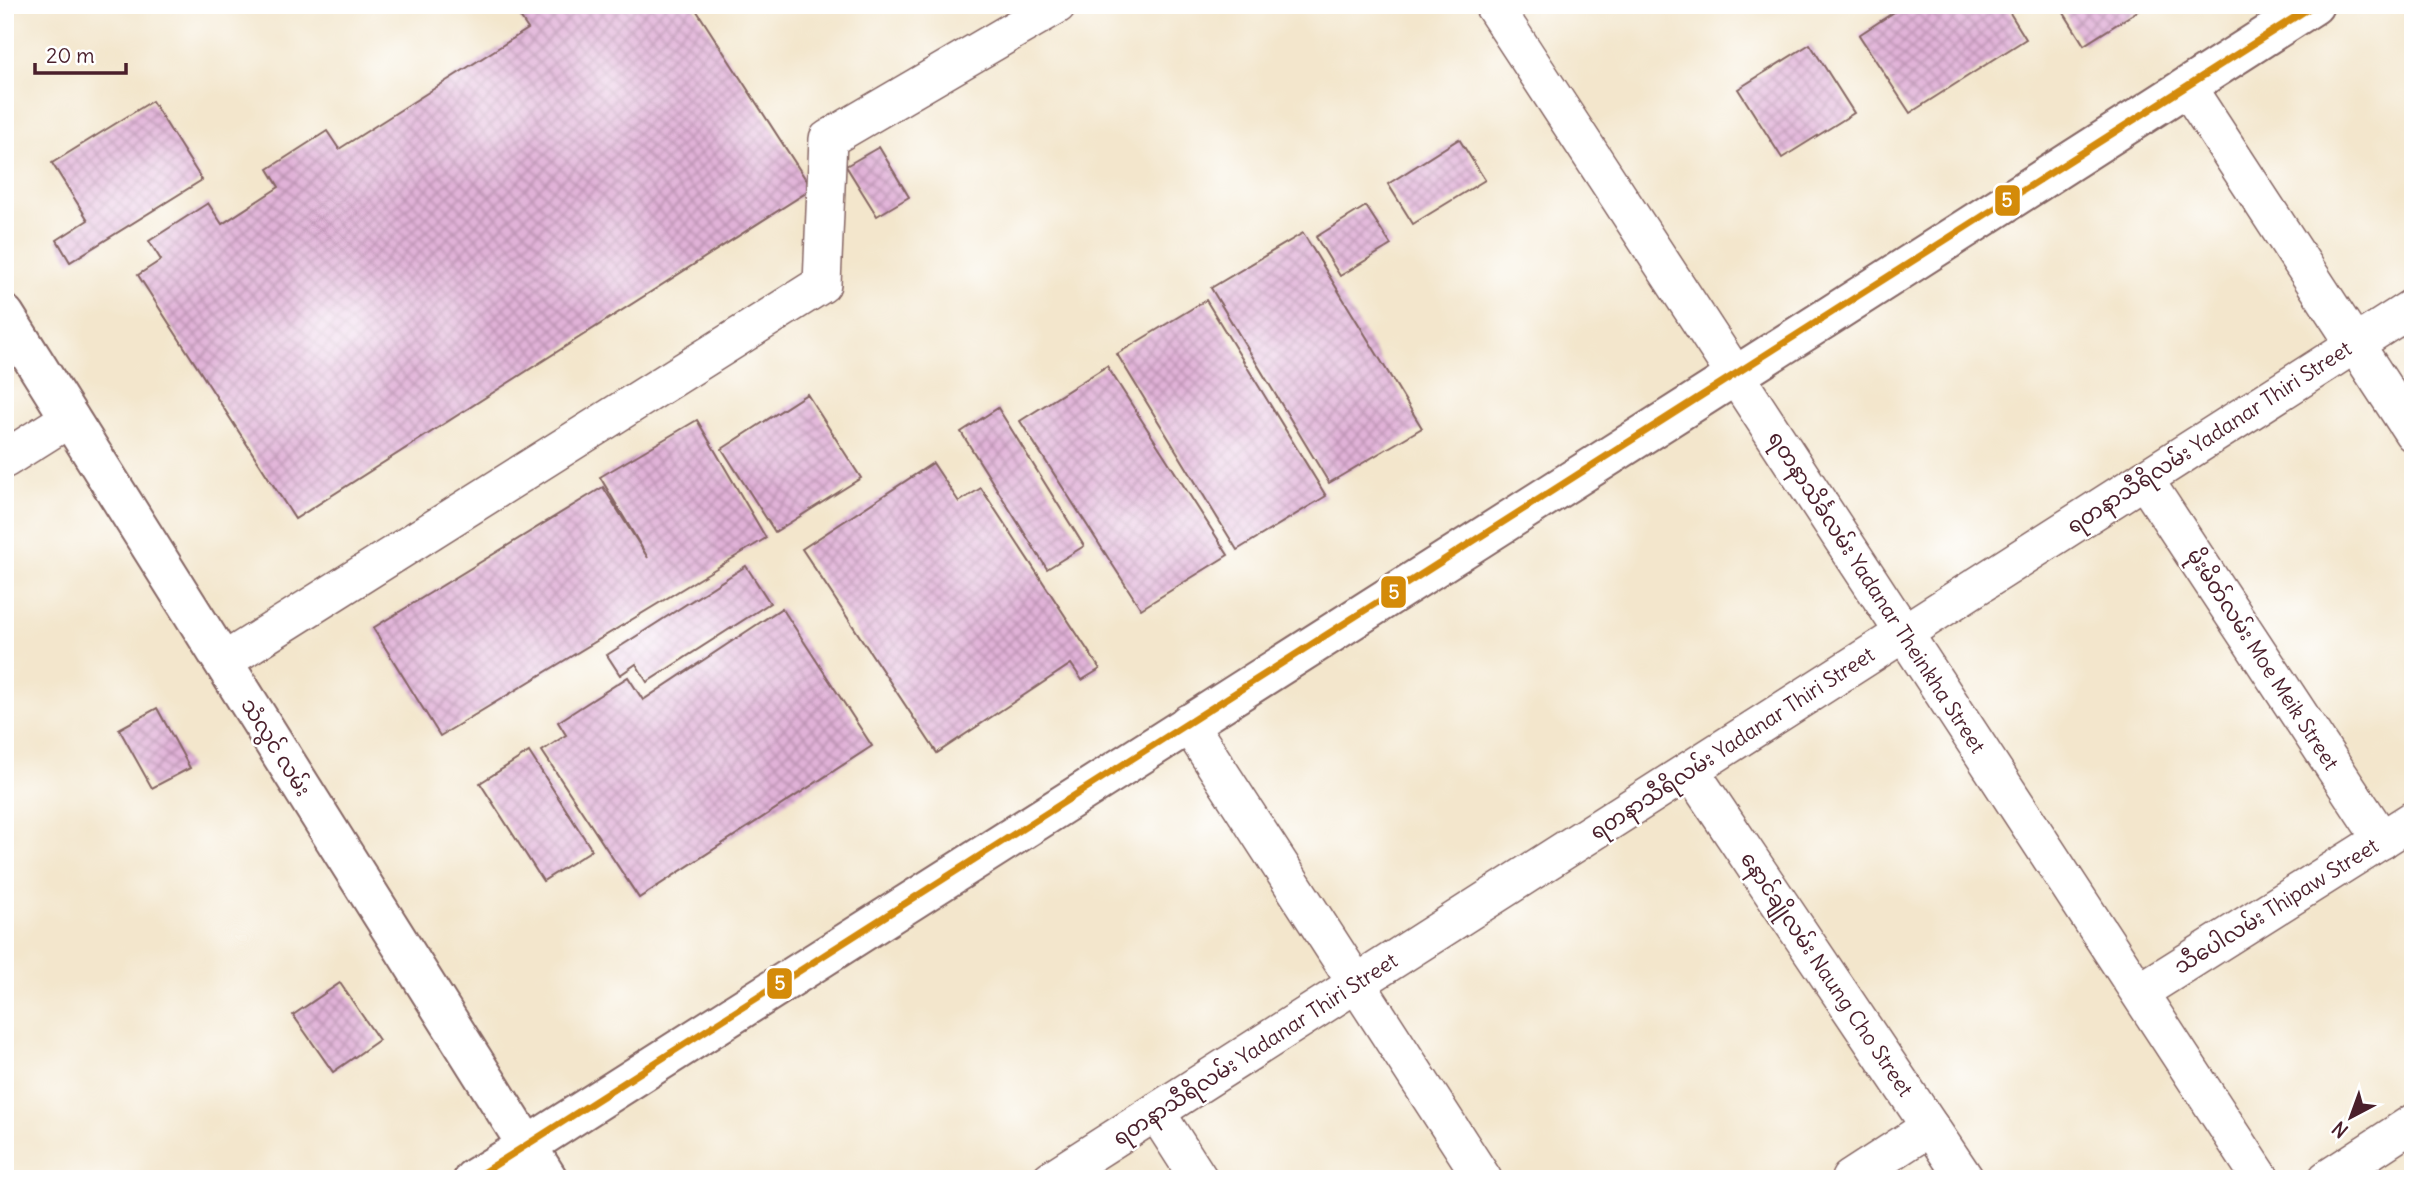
<svg xmlns="http://www.w3.org/2000/svg" width="2418" height="1184" viewBox="0 0 2418 1184" font-family="Delius,'Noto Sans Myanmar',sans-serif">
<style>
.building{fill:url(#building-cross-hatch)}
.lines{fill:none;stroke-linecap:round;stroke-linejoin:round}
.street-casing{stroke:#856563;stroke-width:40}
.secondary-casing{stroke:#856563;stroke-width:42}
.street{stroke:#fff;stroke-width:37}
.secondary{stroke:#fff;stroke-width:38}
.bus-1-casing{stroke:#fff;stroke-width:12}
.bus-1{stroke:#d48b09;stroke-width:7}
.labels{text-anchor:middle;dominant-baseline:central;stroke-width:5;stroke-linejoin:round;paint-order:stroke}
.street-label{font-size:21px;fill:#4a1f2b;stroke:#fff}
.line-badge{stroke:#fff;stroke-width:2.5}
.badge-label{font-size:19px;text-anchor:middle;font-weight:bold;fill:#fff}
</style>
<defs>
<pattern id="building-cross-hatch" width="8" height="8" patternUnits="userSpaceOnUse" patternTransform="scale(1.75)"><rect width="8" height="8" fill="#e1b2d8"/><path d="M0 0l8 8M0 8l8-8" fill="none" stroke="#b890af"/></pattern>
</defs>
<rect width="100%" height="100%" fill="#fff"/>
<filter id="ink" filterUnits="userSpaceOnUse"><feTurbulence type="fractalNoise" baseFrequency=".0143" numOctaves="2"/><feDisplacementMap in="SourceGraphic" scale="14" xChannelSelector="R" yChannelSelector="G"/><feConvolveMatrix kernelMatrix="1 2 1 2 8 2 1 2 1" color-interpolation-filters="sRGB"/></filter>
<filter id="wash" filterUnits="userSpaceOnUse"><feTurbulence type="fractalNoise" baseFrequency=".00686" numOctaves="4" result="noise"/><feDisplacementMap in="SourceGraphic" scale="28" xChannelSelector="R" yChannelSelector="G"/><feGaussianBlur stdDeviation="1.57" result="paint"/><feColorMatrix in="noise" values="0 0 0 0 0 0 0 0 0 0 0 0 0 0 0 0 0 1.4 0 .05"/><feComposite in="paint" operator="in"/></filter>
<g filter="url(#wash)">
<rect width="100%" height="100%" fill="#f3e6cc"/>
<g id="blocks">
<g class="building">
<polygon points="512,5 693,5 812,189 295,519 138,275 161,260 149,241 208,203 222,224 279,187 268,169 327,131 339,149 528,29"/>
<polygon points="1905,5 2005,5 2026,39 1910,113 1859,35"/>
<polygon points="2059,5 2147,5 2084,45"/>
<polygon points="1810,44 1854,113 1782,158 1738,89"/>
<polygon points="152,101 202,180 70,262 57,240 88,220 52,163"/>
<polygon points="1459,139 1485,180 1413,224 1388,184"/>
<polygon points="879,147 909,197 877,216 846,166"/>
<polygon points="1366,206 1391,245 1340,276 1316,237"/>
<polygon points="1303,233 1422,428 1329,483 1211,288"/>
<polygon points="1206,300 1326,496 1237,550 1117,354"/>
<polygon points="1107,366 1228,555 1141,609 1020,421"/>
<polygon points="807,394 861,478 775,532 722,449"/>
<polygon points="998,408 1084,546 1047,569 961,432"/>
<polygon points="697,420 766,538 440,736 373,628 603,487 648,558 600,477"/>
<polygon points="933,463 959,502 981,488 1100,669 1082,680 1071,664 937,753 802,549"/>
<polygon points="746,566 770,603 647,682 636,664 620,675 607,655"/>
<polygon points="782,608 872,746 639,898 542,751 566,735 558,722 628,677 643,700"/>
<polygon points="157,708 190,768 152,788 119,729"/>
<polygon points="529,752 592,850 543,881 480,783"/>
<polygon points="340,983 379,1040 333,1072 293,1015"/>
</g>
</g>
</g>
<g filter="url(#ink)">
<use href="#blocks" fill-opacity="0" stroke="#856563" stroke-width="2"/>
<g class="lines">
<g class="street-casing">
<g id="street">
<polyline points="1493,5 2261,1179"/>
<polyline points="2187,87 2413,433"/>
<polyline points="5,459 70,418"/>
<polyline points="2144,479 2382,840"/>
<polyline points="223,662 822,284 828,139 1057,5"/>
<polyline points="1188,723 1483,1179"/>
<polyline points="1690,770 1965,1179"/>
<polyline points="2140,992 2413,820"/>
<polyline points="1156,1112 1199,1179"/>
<polyline points="1051,1179 2413,307"/>
<polyline points="1850,1179 1930,1127"/>
<polyline points="2327,1179 2413,1123"/>
</g>
</g>
<g class="secondary-casing">
<g id="secondary">
<polyline points="5,315 548,1179"/>
<path d="M473,1179L527,1146C1122,765 1720,388 2314,5"/>
</g>
</g>
<use href="#street" class="street"/>
<use href="#secondary" class="secondary"/>
<g class="bus-1-casing">
<polyline id="bus-1" points="473,1179 2314,5"/>
</g>
<use href="#bus-1" class="bus-1"/>
</g>
</g>
<g class="labels">
<g class="street-label">
<text transform="translate(2209 437) rotate(-33)">ရတနာသီရိလမ်း Yadanar Thiri Street</text>
<text transform="translate(1877 592) rotate(57)">ရတနာသိင်္ခလမ်း Yadanar Theinkha Street</text>
<text transform="translate(2263 659) rotate(57)">မိုးမိတ်လမ်း Moe Meik Street</text>
<text transform="translate(1732 743) rotate(-33)">ရတနာသီရိလမ်း Yadanar Thiri Street</text>
<text transform="translate(276 747) rotate(58)">သံလွင် လမ်း</text>
<text transform="translate(2276 906) rotate(-32)">သီပေါလမ်း Thipaw Street</text>
<text transform="translate(1827 974) rotate(56)">နောင်ချိုလမ်း Naung Cho Street</text>
<text transform="translate(1255 1049) rotate(-33)">ရတနာသီရိလမ်း Yadanar Thiri Street</text>
</g>
</g>
<g class="line-badge">
<rect x="1994" y="184" width="27" height="33" rx="7" fill="#d48b09"/>
<rect x="1380" y="575" width="27" height="34" rx="7" fill="#d48b09"/>
<rect x="766" y="967" width="27" height="33" rx="7" fill="#d48b09"/>
</g>
<g class="badge-label">
<text x="2007" y="207">5</text>
<text x="1394" y="599">5</text>
<text x="780" y="990">5</text>
</g>
<rect width="2418" height="1184" fill="none" stroke="#fff" stroke-width="28"/>
<g transform="translate(2351 1117) rotate(221)" stroke="#ffffff" stroke-width="5" paint-order="stroke">
<path d="M0-5L12 26L0 18L-12 26Z" fill="#4a1f2b"/>
<text y="-10" font-size="19" font-weight="bold" text-anchor="middle" fill="#4a1f2b">N</text>
</g>
<path d="M35 63v10h91v-10" fill="none" stroke="#4a1f2b" stroke-width="3.5"/>
<text x="46" y="63" font-size="21" fill="#4a1f2b" stroke="#ffffff" stroke-width="5" paint-order="stroke">20 m</text>
</svg>
